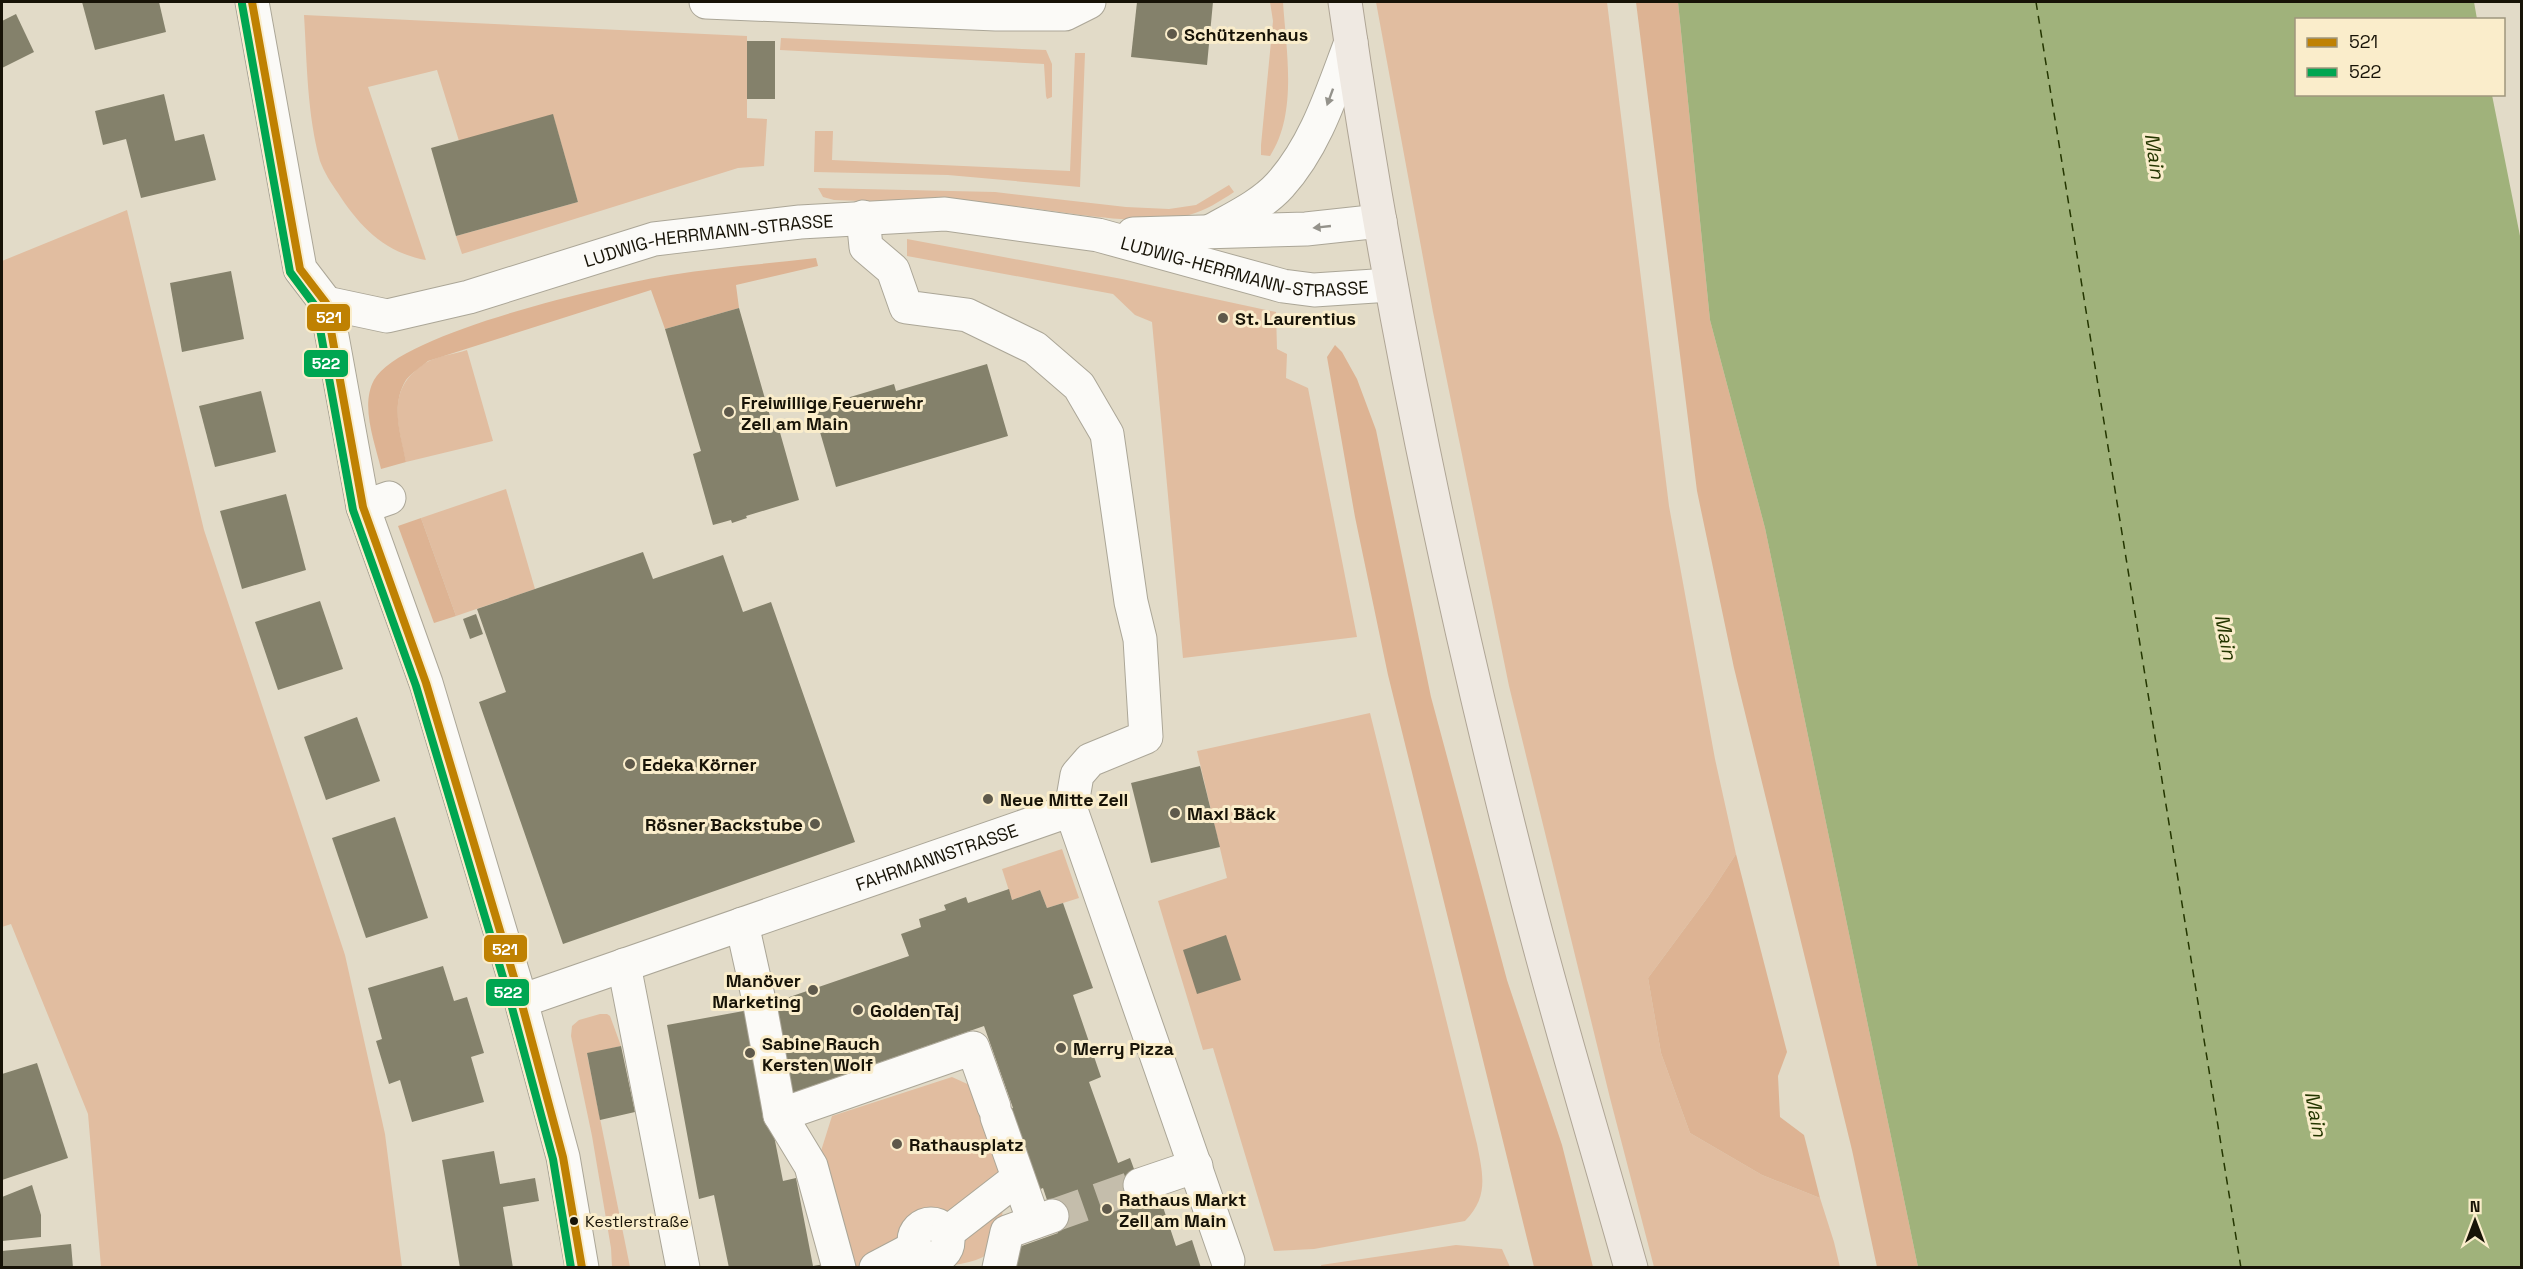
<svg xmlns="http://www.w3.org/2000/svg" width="2523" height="1269" viewBox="0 0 2523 1269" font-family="'Space Grotesk',sans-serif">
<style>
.green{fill:#e1bda0}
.forest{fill:#ddb393}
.water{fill:#a0b27b}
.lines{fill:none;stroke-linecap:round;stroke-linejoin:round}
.ferry{stroke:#243600;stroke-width:1.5;stroke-dasharray:8 6;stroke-linecap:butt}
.building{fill:#84816b}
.minor-tunnel{stroke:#c4bdab;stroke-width:33;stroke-dasharray:33 16;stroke-linecap:butt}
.minor-casing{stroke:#aba697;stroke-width:35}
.major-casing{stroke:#afa595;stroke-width:35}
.minor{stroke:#fbfaf7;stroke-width:33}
.major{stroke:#efe9e2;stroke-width:33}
.bus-1-casing{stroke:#faedcb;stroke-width:12}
.bus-2-casing{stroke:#faedcb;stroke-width:12}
.bus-1{stroke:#bf8102;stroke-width:8}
.bus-2{stroke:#00a651;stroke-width:8}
.oneway{fill:#94928b}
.poi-dot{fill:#5e594b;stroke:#faedcb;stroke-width:2}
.bus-dot{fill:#171307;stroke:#faedcb;stroke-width:2}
.labels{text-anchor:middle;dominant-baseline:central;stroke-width:6;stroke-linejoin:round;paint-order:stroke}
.bus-label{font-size:16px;fill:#171307;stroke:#faedcb;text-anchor:start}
.poi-label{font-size:18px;font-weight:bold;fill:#171307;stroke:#faedcb;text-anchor:start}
.street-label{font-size:18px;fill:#171307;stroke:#faedcb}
.water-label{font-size:20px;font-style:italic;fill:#243600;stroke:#faedcb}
.line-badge{stroke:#faedcb;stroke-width:2}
.badge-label{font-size:16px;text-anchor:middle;font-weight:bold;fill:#fff}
</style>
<rect width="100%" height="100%" fill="#e2dbc8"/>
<g class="green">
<path d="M1270,2H1283C1286,50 1298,113 1270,156L1261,155V145L1273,21Z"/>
<polygon points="1376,2 1607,2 1669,506 1715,759 1736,854 1708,897 1648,978 1661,1053 1690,1133 1762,1175 1820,1198 1834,1242 1840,1267 1654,1267 1610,1098 1509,686 1433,312"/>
<path d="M304,15L747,36V118L767,119L764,166L738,168L462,254L456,236L578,202L553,115L459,141L437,70L368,87L426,260C385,253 359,226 338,193C331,183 324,172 320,161C307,114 307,63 304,15Z"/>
<polygon points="781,38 1046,50 1052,64 1052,97 1047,99 1046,96 1044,64 780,50"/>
<polygon points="1075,53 1085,53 1080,187 948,175 814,172 815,131 833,131 832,160 1070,171"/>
<path d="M1229,185L1234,192C1219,202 1206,210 1189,215C1138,229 1056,209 1003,205C947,201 890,202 834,200L823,197L818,188L995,192L1126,207L1169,209L1196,205Z"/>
<polygon points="127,210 204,530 345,955 385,1134 402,1267 101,1267 88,1114 11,924 2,927 2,261"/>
<polygon points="907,239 1122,279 1276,312 1277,349 1287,354 1286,378 1308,388 1357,637 1183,658 1152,322 1135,315 1113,294 907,256"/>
<path d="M467,350L493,441L406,462C398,423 385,388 427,362C438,356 455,354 467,350Z"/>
<polygon points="506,489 535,589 456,616 421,518"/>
<path d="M1370,713L1477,1144C1483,1174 1489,1197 1465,1221L1314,1249L1274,1251L1213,1048L1203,1050L1158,901L1227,878L1197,751Z"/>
<polygon points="1062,849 1079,898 1047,908 1040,890 1012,900 1002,869"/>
<polygon points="600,1014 607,1014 610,1016 621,1046 587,1054 630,1267 612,1267 611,1248 592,1136 571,1036 572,1026 579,1020"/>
<polygon points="952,1077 974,1087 1006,1177 941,1222 933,1218 923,1220 915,1225 910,1234 860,1267 853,1267 821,1151 832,1116"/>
<path d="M1004,1198C1002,1210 1002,1234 997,1245C983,1269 923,1268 894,1268L913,1259C926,1266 933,1264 946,1258Z"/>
<polygon points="1456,1245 1502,1249 1510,1267 1322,1268 1321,1265"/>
</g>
<g class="forest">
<polygon points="1636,2 1678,2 1710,320 1765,528 1918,1267 1877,1267 1852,1150 1734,668 1697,491"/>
<path d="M816,258L818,266L736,285L739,308L665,329L651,290L428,361C421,367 411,373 406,380C390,406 401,435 406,462L381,469C375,443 360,406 374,380C400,332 614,284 671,275C719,267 768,264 816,258Z"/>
<polygon points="1335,345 1342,352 1357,379 1376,430 1431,697 1507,980 1562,1145 1593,1267 1534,1267 1388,675 1355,517 1327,357"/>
<polygon points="421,518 456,616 434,623 398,526"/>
<polygon points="1736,854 1787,1052 1778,1076 1780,1117 1804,1135 1820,1198 1762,1175 1690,1133 1661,1053 1648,978 1708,897"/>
</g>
<polygon class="water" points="1678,2 2474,2 2477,19 2296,20 2296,94 2492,95 2521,241 2521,1267 1918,1267 1765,528 1710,320"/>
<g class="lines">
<polyline class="ferry" points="2036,2 2241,1268"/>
</g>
<g class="building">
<polygon points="82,2 159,2 166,32 95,50"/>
<polygon points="1137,2 1213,2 1207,65 1131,57"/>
<polygon points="16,14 34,52 2,68 2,21"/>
<rect x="747" y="41" width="28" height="58"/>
<polygon points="164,94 175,141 204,134 216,180 141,198 126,139 103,145 95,111"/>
<polygon points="553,114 578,202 456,236 431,148"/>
<polygon points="231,271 244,339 182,352 170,283"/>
<polygon points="739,308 774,430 779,429 799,500 746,516 747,518 732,523 731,520 713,525 693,454 701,451 665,329"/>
<polygon points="987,364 1008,436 836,487 813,408 894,384 896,391"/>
<polygon points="261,391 276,452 215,467 199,406"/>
<polygon points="286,494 306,570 242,589 220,511"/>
<polygon points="643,552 653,579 723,555 743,612 771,602 855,842 563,944 479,702 506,692 477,609"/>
<polygon points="320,601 343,669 278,690 255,622"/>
<polygon points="476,614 483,634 470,639 463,619"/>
<polygon points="357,717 380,781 326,800 304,737"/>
<polygon points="1200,766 1220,847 1151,863 1131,783"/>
<polygon points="395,817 428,918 366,938 332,838"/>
<polygon points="1009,889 1012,900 1040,890 1047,908 1063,903 1093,988 1073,995 1101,1077 1089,1082 1118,1163 1130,1158 1146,1202 1160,1198 1176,1246 1192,1240 1201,1268 1016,1268 1010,1250 1058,1233 1043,1188 1036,1191 1007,1110 1013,1108 984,1026 789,1094 772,1003 909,956 901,934 921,927 919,919 946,910 944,905 966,897 968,903"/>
<polygon points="1226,935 1241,980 1197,994 1183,950"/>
<polygon points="443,966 454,1001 467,997 484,1053 471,1057 484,1102 412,1122 400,1080 389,1084 376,1041 382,1039 368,988"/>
<polygon points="749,1010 783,1181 796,1178 813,1266 825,1264 826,1268 729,1268 714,1195 699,1199 667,1025"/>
<polygon points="621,1046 635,1112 600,1120 587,1053"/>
<polygon points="37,1063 68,1158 2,1180 2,1074"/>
<polygon points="494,1151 500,1184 535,1178 539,1201 503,1207 513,1268 460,1268 442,1160"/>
<polygon points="32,1185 41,1215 41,1237 2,1241 2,1197"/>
<polygon points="71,1244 73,1268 2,1268 2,1251"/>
</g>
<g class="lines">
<polyline class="minor-tunnel" points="1052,1216 1140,1185"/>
<g class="minor-casing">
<g id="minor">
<polyline points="252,2 300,269 326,303 363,507 426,683 521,1001 563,1157 582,1268"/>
<polyline points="706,2 996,14 1065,14 1089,2"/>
<polyline points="863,217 866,247 893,270 906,307 967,315 1035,348 1079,386 1107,434 1131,602 1140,639 1146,737 1090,760 1077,775 1071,810"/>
<path d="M1211,231C1234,218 1262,205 1280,185C1316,145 1332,92 1351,42"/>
<polyline points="1133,234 1306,229 1380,221"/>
<path id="s1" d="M326,303L387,316L469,297L654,239L800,222L945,214L1098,235L1283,286L1314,290L1390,285"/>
<polyline points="363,507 389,498"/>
<polyline points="742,924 760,1005 780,1115 811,1166 839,1268"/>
<polyline points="624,965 683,1268"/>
<path id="s2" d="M521,1001L1071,810L1228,1261"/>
<polyline points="780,1115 973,1048 994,1107"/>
<polyline points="997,1117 1034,1222"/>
<polyline points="1140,1185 1196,1166"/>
<circle cx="931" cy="1241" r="17"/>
<polyline points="947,1233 1018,1178"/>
<polyline points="876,1268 914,1248"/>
<polyline points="999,1268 1007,1232 1052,1216"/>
</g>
</g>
<g class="major-casing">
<path id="major" d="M1345,2C1387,294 1447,585 1520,871C1553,1004 1594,1136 1631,1268"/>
</g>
<use href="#minor" class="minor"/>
<use href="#major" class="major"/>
<g class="bus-1-casing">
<polyline id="bus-1" points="252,2 300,269 326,303 363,507 426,683 521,1001 563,1157 582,1268"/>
</g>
<g class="bus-2-casing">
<polyline id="bus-2" points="242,4 290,272 316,307 353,510 416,686 511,1004 553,1159 571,1268"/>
</g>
<use href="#bus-1" class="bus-1"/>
<use href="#bus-2" class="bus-2"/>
</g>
<defs><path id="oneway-solid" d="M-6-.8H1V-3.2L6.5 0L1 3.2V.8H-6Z" transform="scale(1.5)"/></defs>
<g class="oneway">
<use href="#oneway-solid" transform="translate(1330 97) rotate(110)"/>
<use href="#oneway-solid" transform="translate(1322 227) rotate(174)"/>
</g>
<g class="poi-dot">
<circle cx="1172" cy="34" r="6"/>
<circle cx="1223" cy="318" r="6"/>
<circle cx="729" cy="412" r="6"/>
<circle cx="630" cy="764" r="6"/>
<circle cx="988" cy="799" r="6"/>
<circle cx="1175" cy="813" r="6"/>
<circle cx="815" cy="824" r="6"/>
<circle cx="813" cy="990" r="6"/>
<circle cx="858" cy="1010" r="6"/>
<circle cx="1061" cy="1048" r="6"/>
<circle cx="750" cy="1053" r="6"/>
<circle cx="897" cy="1144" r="6"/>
<circle cx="1107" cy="1209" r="6"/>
</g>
<circle class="bus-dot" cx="574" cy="1221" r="5"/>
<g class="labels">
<g class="bus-label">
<text x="585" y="1221">Kestlerstraße</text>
</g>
<g class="poi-label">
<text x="1184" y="34">Schützenhaus</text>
<text x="1235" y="318">St. Laurentius</text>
<text x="741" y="402">Freiwillige Feuerwehr<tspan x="741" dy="21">Zell am Main</tspan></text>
<text x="642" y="764">Edeka Körner</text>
<text x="1000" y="799">Neue Mitte Zell</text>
<text x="1187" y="813">Maxl Bäck</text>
<text x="803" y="824" text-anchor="end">Rösner Backstube</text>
<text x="801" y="980" text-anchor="end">Manöver<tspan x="801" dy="21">Marketing</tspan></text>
<text x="870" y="1010">Golden Taj</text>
<text x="762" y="1043">Sabine Rauch<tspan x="762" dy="21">Kersten Wolf</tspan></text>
<text x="1073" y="1048">Merry Pizza</text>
<text x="909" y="1144">Rathausplatz</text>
<text x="1119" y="1199">Rathaus Markt<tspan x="1119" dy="21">Zell am Main</tspan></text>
</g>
<g class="street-label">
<text stroke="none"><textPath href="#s1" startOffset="394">LUDWIG-HERRMANN-STRASSE</textPath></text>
<text stroke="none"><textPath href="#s1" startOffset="938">LUDWIG-HERRMANN-STRASSE</textPath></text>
<text stroke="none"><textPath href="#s2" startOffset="440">FAHRMANNSTRASSE</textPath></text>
</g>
<g class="water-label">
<text transform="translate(2155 156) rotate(82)">Main</text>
<text transform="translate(2226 637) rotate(79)">Main</text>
<text transform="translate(2316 1114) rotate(79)">Main</text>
</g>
</g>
<g class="line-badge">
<rect x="306" y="303" width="45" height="29" rx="6" fill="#bf8102"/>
<rect x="303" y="349" width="46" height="29" rx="6" fill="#00a651"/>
<rect x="483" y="934" width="45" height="29" rx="6" fill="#bf8102"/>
<rect x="485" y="978" width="45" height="29" rx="6" fill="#00a651"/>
</g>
<g class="badge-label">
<text x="329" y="323">521</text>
<text x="326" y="369">522</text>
<text x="505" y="955">521</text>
<text x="508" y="998">522</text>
</g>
<rect width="2523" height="1269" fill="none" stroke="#171307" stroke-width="6"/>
<rect x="2295" y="18" width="210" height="78" fill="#faedcb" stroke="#9f967d" stroke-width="1.5"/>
<rect x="2307" y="38" width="30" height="9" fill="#bf8102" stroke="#9f967d" stroke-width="1.5"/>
<text x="2349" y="48" font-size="18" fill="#171307">521</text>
<rect x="2307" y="68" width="30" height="9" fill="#00a651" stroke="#9f967d" stroke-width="1.5"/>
<text x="2349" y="78" font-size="18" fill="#171307">522</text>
<g transform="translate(2475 1221)" stroke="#faedcb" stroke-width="4.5" paint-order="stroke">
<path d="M0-4.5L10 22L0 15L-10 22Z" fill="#171307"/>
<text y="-9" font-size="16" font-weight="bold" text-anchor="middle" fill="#171307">N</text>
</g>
</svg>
